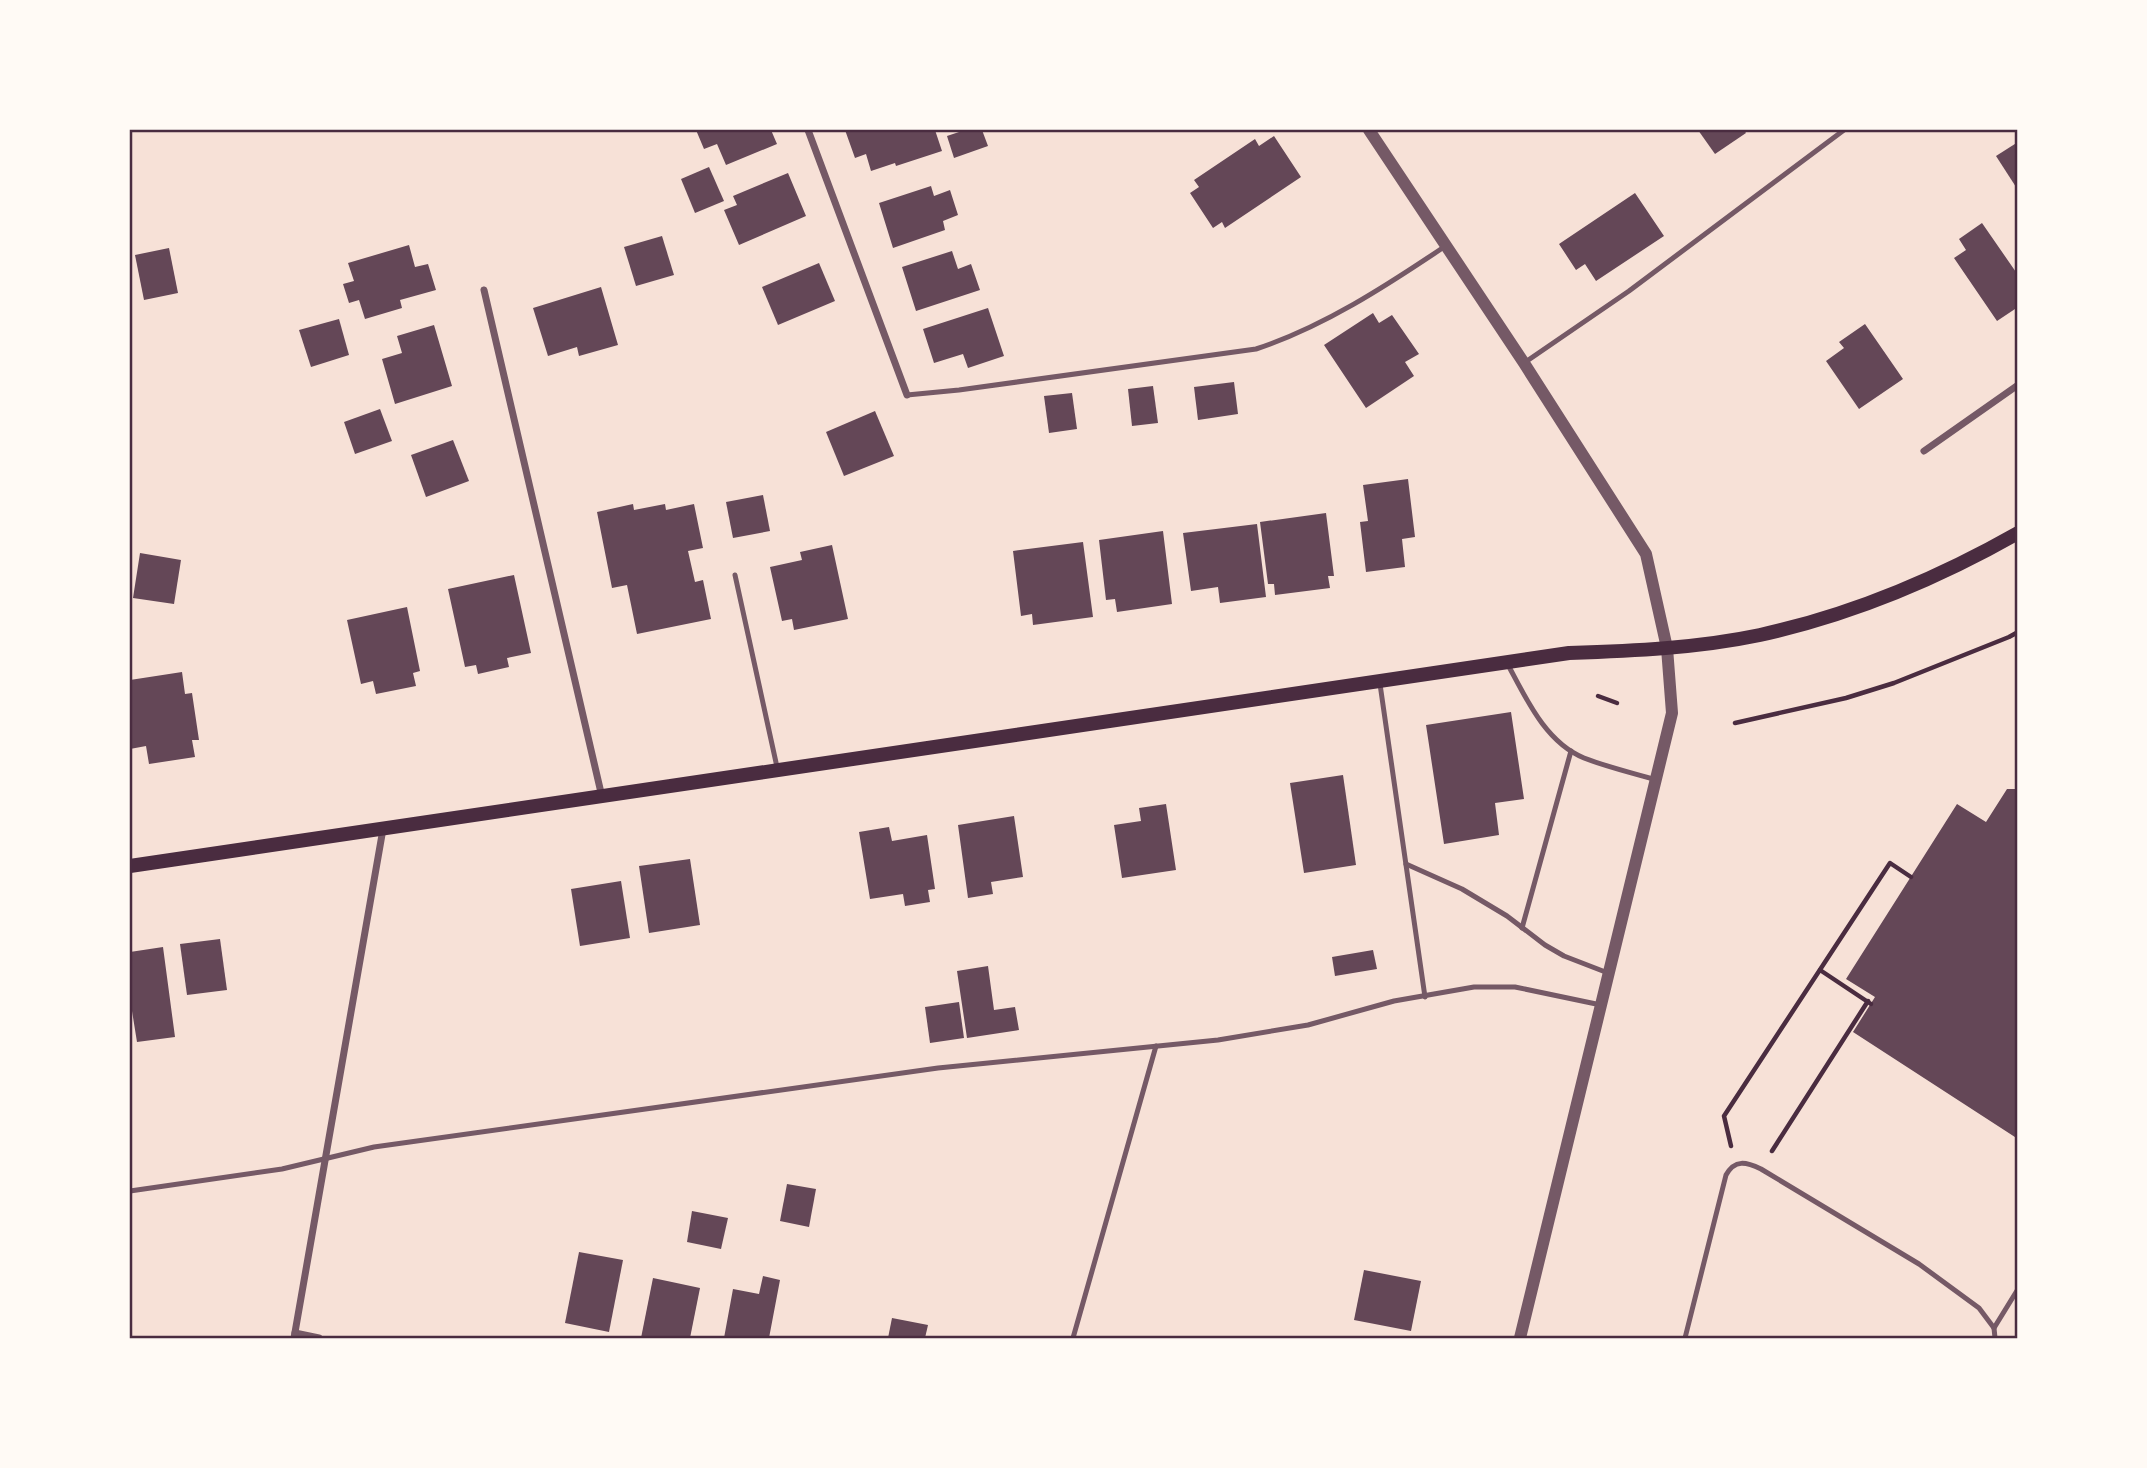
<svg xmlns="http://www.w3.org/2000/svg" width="2147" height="1468" viewBox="0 0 2147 1468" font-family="Karla,sans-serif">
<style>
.building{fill:#644757}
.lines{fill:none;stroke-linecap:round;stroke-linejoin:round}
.path{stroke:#4a2c40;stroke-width:4.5}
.service{stroke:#755966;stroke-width:5}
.minor{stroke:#755966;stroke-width:7}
.tertiary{stroke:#755966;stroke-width:12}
.secondary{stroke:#4a2c40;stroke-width:14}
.neatline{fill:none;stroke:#4a2c40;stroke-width:2.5}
</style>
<rect width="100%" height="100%" fill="#f7e1d7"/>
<g class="building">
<polygon points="696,130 771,130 777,144 726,165 717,144 704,149"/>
<polygon points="845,130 935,130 942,151 896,166 895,163 871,171 866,154 855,158"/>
<polygon points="965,130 982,130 988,146 954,158 947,136"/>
<polygon points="1698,130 1744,130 1746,133 1715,154"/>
<polygon points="1274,136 1301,177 1225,228 1222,222 1213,228 1190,193 1199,187 1194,180 1255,139 1259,146"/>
<polygon points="2018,142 2018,185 2016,187 1996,156"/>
<polygon points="709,167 724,201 695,213 681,179"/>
<polygon points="788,173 806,216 739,245 724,210 737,205 733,196"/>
<polygon points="931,186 934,196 950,190 958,215 943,221 945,230 893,248 879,203"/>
<polygon points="1635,193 1664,236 1596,281 1585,264 1576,270 1559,244"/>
<polygon points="1982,223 2018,275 2018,307 1997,321 1954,258 1966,250 1959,239"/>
<polygon points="662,236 674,275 636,286 624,247"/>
<polygon points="409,245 415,267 428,264 436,290 400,300 402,308 365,319 359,300 349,303 343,284 354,281 348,263"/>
<polygon points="169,248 178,293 144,300 135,255"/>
<polygon points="952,251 958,269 971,264 980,290 916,311 902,267"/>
<polygon points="819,263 835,301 778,325 762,287"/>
<polygon points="601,287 618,345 579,356 577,347 548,356 533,308"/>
<polygon points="988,308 1004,356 968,368 963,354 934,363 923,329"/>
<polygon points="1373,313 1379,323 1392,315 1419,354 1405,362 1414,376 1366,408 1324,345"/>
<polygon points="339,319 349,355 311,367 299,330"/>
<polygon points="1865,324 1903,379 1859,409 1826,361 1844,348 1839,342"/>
<polygon points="434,325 452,386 395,404 382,359 402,353 397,336"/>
<polygon points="1234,382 1238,414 1198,420 1194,387"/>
<polygon points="1153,386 1158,423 1132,426 1128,389"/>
<polygon points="1072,393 1077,429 1049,433 1044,396"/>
<polygon points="380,409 392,441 355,454 344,422"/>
<polygon points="875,411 894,456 844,476 826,432"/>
<polygon points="453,440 469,481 426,497 411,455"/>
<polygon points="1408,479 1415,537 1402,539 1405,567 1366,572 1360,522 1368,521 1363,485"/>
<polygon points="763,495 770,531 733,538 726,502"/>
<polygon points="633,504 634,510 665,504 666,510 694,504 703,548 688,551 695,582 703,580 711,619 637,634 627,585 612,588 597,512"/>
<polygon points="1326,513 1334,576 1328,576 1330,588 1275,595 1274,584 1268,584 1260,522"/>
<polygon points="1257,524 1266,597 1220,603 1218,587 1191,591 1183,533"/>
<polygon points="1163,531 1172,604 1117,612 1115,599 1106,600 1099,540"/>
<polygon points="1083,542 1093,617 1033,625 1032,614 1021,616 1013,551"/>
<polygon points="832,545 848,619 794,630 792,619 782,621 770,567 802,560 800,552"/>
<polygon points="140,553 181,560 174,604 133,598"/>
<polygon points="514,575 531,653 507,658 509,667 478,674 476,665 465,667 448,589"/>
<polygon points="407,607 420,671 413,673 416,686 376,694 373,681 361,684 347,620"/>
<polygon points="182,672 185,694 192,693 199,740 192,740 195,757 149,764 146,746 130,749 130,680"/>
<polygon points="1511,712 1524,799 1495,803 1499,835 1444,844 1426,725"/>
<polygon points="1343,775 1356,865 1304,873 1290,783"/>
<polygon points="2007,789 2018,789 2018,1139 1853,1032 1875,997 1846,979 1957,804 1986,822"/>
<polygon points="1166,804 1176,870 1122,878 1114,825 1141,821 1139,808"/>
<polygon points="1014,816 1023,877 991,882 993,894 968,898 958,825"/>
<polygon points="889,827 892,841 927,835 935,889 928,890 930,902 905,906 903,894 870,899 859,832"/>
<polygon points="690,859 700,925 649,933 639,866"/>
<polygon points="621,881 630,938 580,946 571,889"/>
<polygon points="220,939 227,990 187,995 180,944"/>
<polygon points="163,947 175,1037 137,1042 132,1011 130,1011 130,952"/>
<polygon points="1373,950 1377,969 1335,976 1332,957"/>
<polygon points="988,966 994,1010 1015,1007 1019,1030 967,1038 957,971"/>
<polygon points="959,1002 964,1038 930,1043 925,1007"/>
<polygon points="787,1184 816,1189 809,1227 780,1221"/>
<polygon points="692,1211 728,1218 721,1249 687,1242"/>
<polygon points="579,1252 623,1260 609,1332 565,1323"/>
<polygon points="1364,1270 1421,1281 1411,1331 1354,1320"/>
<polygon points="763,1276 780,1280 769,1338 724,1338 733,1289 759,1294"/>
<polygon points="653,1278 700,1288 690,1338 641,1338"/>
<polygon points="892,1318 928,1325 925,1338 888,1338"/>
</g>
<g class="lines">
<g class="path">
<polyline points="1598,696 1617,703"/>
<polyline points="1735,723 1846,698 1894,683 2009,637 2018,632"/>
<polyline points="1820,970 1871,1004"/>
<polyline points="1731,1146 1724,1116 1890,863 1911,877"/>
<polyline points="1772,1151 1868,1001"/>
</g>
<g class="service">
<polyline points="1524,363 1629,291 1844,130"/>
<path d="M907,395L959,390L1256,349C1323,327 1386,286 1444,247"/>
<polyline points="735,575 777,767"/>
<path d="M1507,663C1526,698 1545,742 1584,758C1607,767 1633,773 1656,780"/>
<polyline points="1380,684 1425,997"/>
<polyline points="1406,864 1462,889 1507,916 1545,945 1564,956 1608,973"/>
<polyline points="1522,928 1571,751"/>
<polyline points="130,1191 282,1169 374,1147 938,1068 1218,1040 1308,1025 1394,1001 1474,987 1515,987 1601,1005"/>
<polyline points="1994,1328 2018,1289"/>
<polyline points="1073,1338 1156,1046"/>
<path d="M1685,1338L1726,1175C1735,1159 1746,1162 1761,1169L1919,1264L1979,1308L1994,1328L1995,1338"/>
</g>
<g class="minor">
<polyline points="808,130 907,395"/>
<polyline points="484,290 602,797"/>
<polyline points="1924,451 2018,385"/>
<polyline points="295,1333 319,1338"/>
<polyline points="294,1338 383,829"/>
</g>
<polyline class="tertiary" points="1369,130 1524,363 1646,554 1667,648 1672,713 1520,1338"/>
<path class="secondary" d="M130,866L1569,653C1633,651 1698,648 1760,635C1851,615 1937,579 2018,533"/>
</g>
<rect width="2147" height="1468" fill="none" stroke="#fffaf5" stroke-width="262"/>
<rect x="131" y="131" width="1885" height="1206" class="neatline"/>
</svg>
